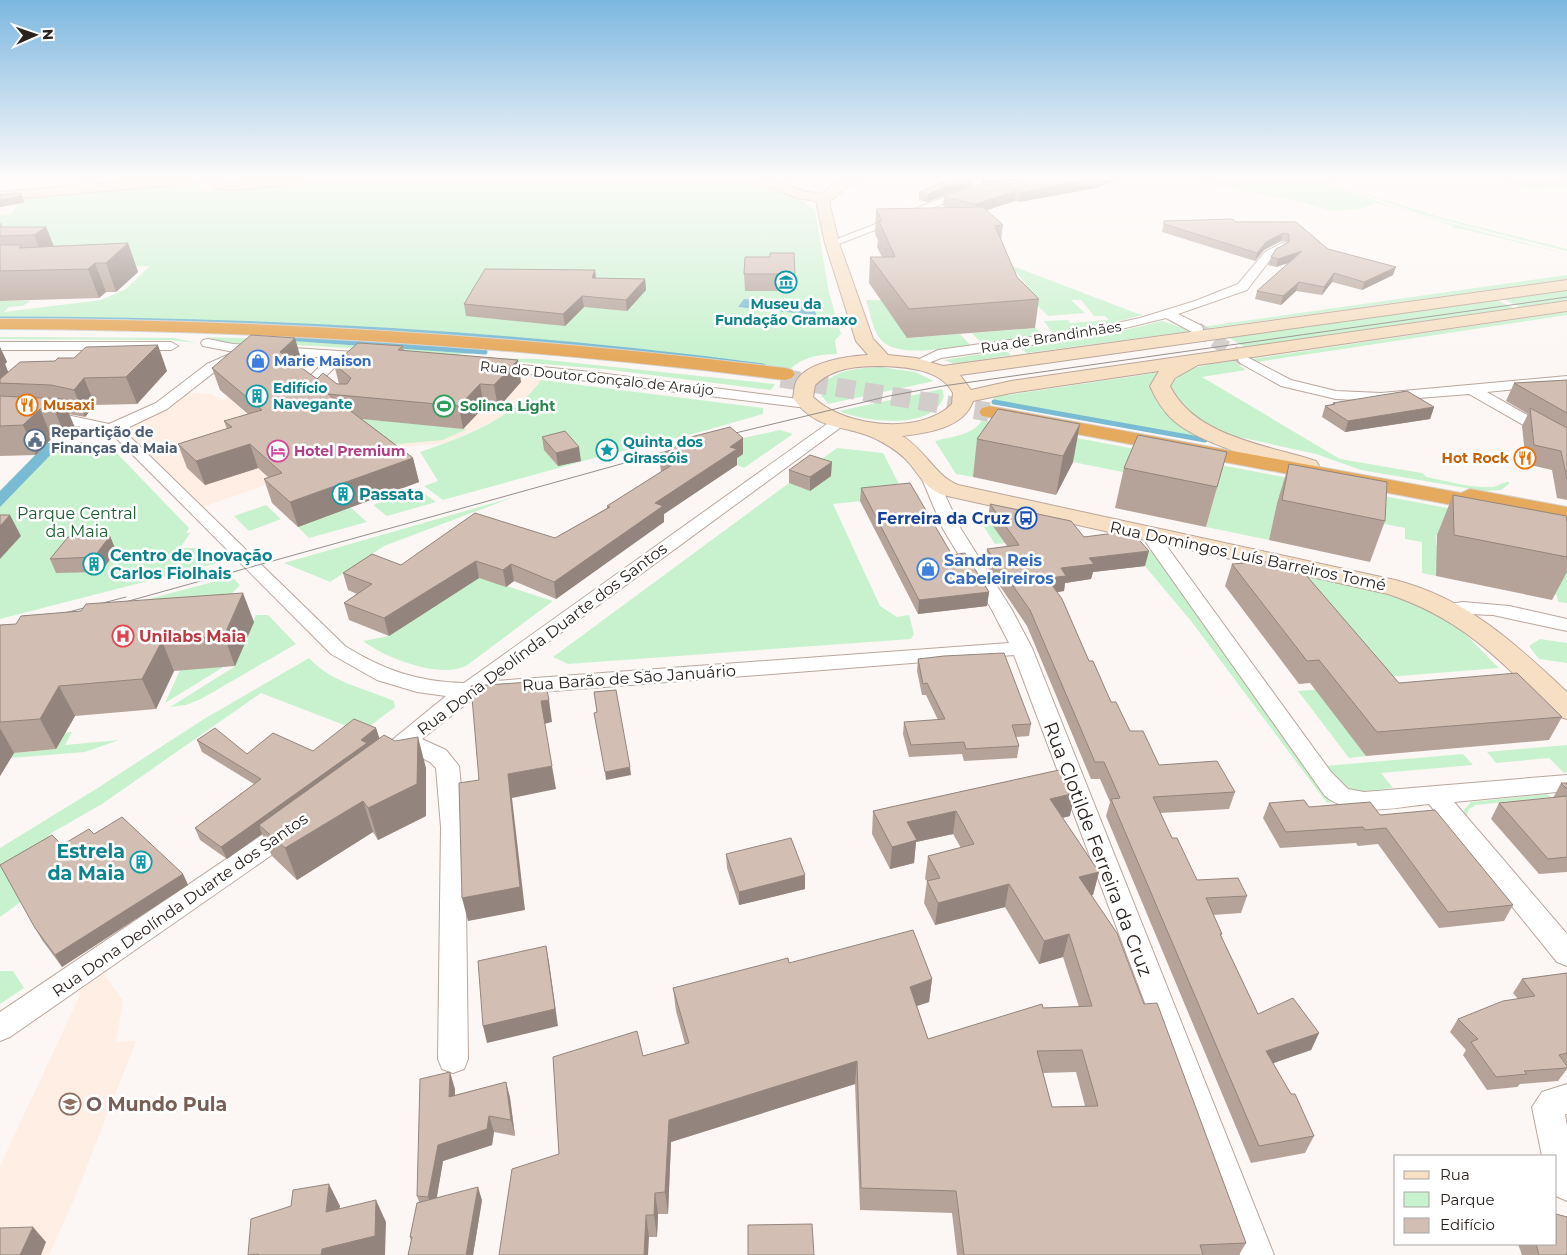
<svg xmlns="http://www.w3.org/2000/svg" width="1567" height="1255" viewBox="0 0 1567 1255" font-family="Montserrat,sans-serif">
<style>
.built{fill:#ffeee4}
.green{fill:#c8f2ce}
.water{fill:#7abbd4}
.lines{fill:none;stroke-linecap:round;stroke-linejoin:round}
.stream{stroke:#7abbd4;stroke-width:5}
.minor-tunnel{stroke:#d2ccca;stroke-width:14;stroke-dasharray:14 7;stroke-linecap:butt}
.trunk-tunnel{stroke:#d2ccca;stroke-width:19;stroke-dasharray:19 9;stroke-linecap:butt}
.minor-casing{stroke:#baa69b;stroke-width:2}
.secondary-casing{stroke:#baa69b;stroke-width:2}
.trunk-casing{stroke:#d4d3d2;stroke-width:2}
.minor{fill:#fff;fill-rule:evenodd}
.secondary{fill:#f6dfc3;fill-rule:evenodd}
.trunk{fill:#e6aa5e;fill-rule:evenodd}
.tram{stroke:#948e8b;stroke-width:1}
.wall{fill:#b5a399;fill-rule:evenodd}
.shaded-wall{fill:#93857d}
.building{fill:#d2beb2;stroke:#93857d;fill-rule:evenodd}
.labels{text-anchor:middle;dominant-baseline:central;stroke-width:5;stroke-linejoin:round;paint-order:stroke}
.far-culture-label{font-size:14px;font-weight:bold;fill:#0d838f;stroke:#fff;text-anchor:start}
.far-street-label{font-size:14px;fill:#2a221e;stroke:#fff}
.far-shop-label{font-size:14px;font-weight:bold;fill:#366cbe;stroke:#fff;text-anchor:start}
.far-food-label{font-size:14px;font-weight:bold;fill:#c56008;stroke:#fff;text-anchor:start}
.far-leisure-label{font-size:14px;font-weight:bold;fill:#27864d;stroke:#fff;text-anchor:start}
.far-service-label{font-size:14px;font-weight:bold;fill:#4e5e75;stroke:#fff;text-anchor:start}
.far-hotel-label{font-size:14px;font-weight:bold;fill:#b23c85;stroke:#fff;text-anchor:start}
.culture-label{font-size:16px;font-weight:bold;fill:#0d838f;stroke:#fff;text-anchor:start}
.park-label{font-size:16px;fill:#185f2e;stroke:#fff}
.transit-label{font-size:16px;font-weight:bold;fill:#164399;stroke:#fff;text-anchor:end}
.street-label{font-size:16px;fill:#2a221e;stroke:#fff}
.shop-label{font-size:16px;font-weight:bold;fill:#366cbe;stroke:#fff;text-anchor:start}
.health-label{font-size:16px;font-weight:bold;fill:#be3a42;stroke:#fff;text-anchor:start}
.near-street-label{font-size:19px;fill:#2a221e;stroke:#fff}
.near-culture-label{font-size:19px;font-weight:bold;fill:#0d838f;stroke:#fff;text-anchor:end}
.near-education-label{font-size:19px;font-weight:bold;fill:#785e54;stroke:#fff;text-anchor:start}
</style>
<rect width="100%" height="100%" fill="#fcf7f5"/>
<g class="built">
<polygon points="420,361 548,373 518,406 496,420 445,443 368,450 199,508 114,429 182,392 212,394 221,400 228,398 258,424"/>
<polygon points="102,971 123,1001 116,1042 136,1041 75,1197 49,1255 0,1255 0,1166 80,995 77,988"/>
</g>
<g class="green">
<path d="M333,179H748L800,199L815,210L829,293L841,334L835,340L837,354C820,354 803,357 790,369C528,331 265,318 0,318V301H30L23,306L9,307L4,312L101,300L126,289L150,266L122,267L0,248V215L11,214L24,197L200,183L199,191Z"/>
<polygon points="1199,179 1316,179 1411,213 1567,254 1463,229 1451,228 1455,226 1377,203 1360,209 1331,211 1294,200 1231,189"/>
<polygon points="1321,179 1443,218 1567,249 1567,251 1420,214"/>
<polygon points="1503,179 1555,179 1567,184 1567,188 1530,190"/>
<polygon points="976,252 1136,313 1143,315 1095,327 1053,334 1044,321 1068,320 1070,323 1109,320 1105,316 1094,316 1081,300 1071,300 1085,313 1048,316 1020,288 1028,287 1016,272 1011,272"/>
<polygon points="1567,275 1567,279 1203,329 1201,327"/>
<polygon points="1567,289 1567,302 1522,308 1501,298"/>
<polygon points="1494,299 1516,309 1028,378 1244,347 1228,337"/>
<path d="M866,300L921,301L907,338L960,334L970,345C948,347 898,359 881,340C873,331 870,311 866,300Z"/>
<polygon points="1567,312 1567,315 1257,362 1252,359"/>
<polygon points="1162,321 1192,331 1027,353 1020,348 1101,336"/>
<polygon points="1036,328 1043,335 981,343 972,333"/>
<polygon points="0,337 174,338 197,343 170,340 0,339"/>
<polygon points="207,337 313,340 484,352 437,357 395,351 314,346 263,343 232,345"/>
<polygon points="1005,350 1011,355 954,364 944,360"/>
<polygon points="469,358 538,359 775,384 771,390 603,369"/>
<path d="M1233,361L1246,370L1202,377L1340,459L1422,473L1427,477C1447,481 1470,488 1491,487C1498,487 1503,481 1509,482V484L1501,490L1483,491L1361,470L1316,454L1234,436L1210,427L1187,413L1172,390L1171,381L1173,383C1184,365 1215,364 1233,361Z"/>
<path d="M880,367L915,372L934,381L828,404L821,395V389C831,369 860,368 880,367Z"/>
<path d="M1155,373L1159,374L1152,390C1157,414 1187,427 1206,439L992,401L995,397Z"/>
<path d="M541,380L763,408V414L700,432L598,457L443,500L424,486L438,481L420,452C464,437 513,419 541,380Z"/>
<path d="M942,389L944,396C934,431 863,422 839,411Z"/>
<polygon points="335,415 467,429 443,440 377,446"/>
<path d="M982,420L1500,518L1567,563V603L1558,602L1557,595L1548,593L1546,557L1436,535V545L1438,546L1436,576L1422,573V542L1405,539V528L1277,503L1269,540L1206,527L1216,491L994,446L973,477L956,474L935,441C950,437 974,435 982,420Z"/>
<polygon points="780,430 793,434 744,468 730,462 729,441"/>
<polygon points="79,442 108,444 189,528 186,533 190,533 180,548 204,548 218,563 0,619 0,491 47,443 62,443 59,447 75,447"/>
<polygon points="837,448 883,453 901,488 920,495 833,504 880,606 897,617 909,615 914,634 911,639 568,664 553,657 789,483 810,491 831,476 810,468"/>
<polygon points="418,489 436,502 387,516 373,505"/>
<polygon points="514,497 384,546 330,582 284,563"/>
<polygon points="266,505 281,519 249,531 234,516"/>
<polygon points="350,507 367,522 309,538 298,527"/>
<polygon points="982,514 987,514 1107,541 989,519 1005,543 995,544 979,519"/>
<polygon points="1128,546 1154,552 1332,802 1327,803 1191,621"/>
<path d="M1304,575C1358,587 1415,596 1460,630C1474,641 1486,656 1499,668L1387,677Z"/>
<polygon points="232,577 240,585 220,606 0,638"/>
<path d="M479,577L553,601L466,666C440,679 385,658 363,641L389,636Z"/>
<polygon points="256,615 268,615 296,644 201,699 186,705 170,707 234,667"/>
<polygon points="1540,639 1567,643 1567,663 1539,659 1529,646"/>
<path d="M309,658C334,684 362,687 394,701L395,707L362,732L261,693L102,804L48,835L59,846L22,901L0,917V848L96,789L204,719Z"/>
<polygon points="225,666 165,703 180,670"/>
<polygon points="1446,679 1366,756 1349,758 1298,691"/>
<polygon points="72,732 65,745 119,740 85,752 11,758 14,753 56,749 0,737"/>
<polygon points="1567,745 1567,772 1564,773 1549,758 1496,763 1487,752"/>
<path d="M1463,754L1473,765L1381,773L1393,788C1352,792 1354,797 1325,766Z"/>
<polygon points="1547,794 1551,797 1476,805 1469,809 1466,817 1463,811 1471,802"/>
<polygon points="0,971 13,971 24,988 0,1004"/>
</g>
<g class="water">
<polygon points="744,299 814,306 816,315 738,307"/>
<polygon points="47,443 62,443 0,507 0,491"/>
</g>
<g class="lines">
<g class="stream">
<path d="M0,319C257,319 508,332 763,366"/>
<polyline points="286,338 485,352"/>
<polyline points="994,402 1205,440"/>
</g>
<polyline class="minor-tunnel" points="1197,329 1245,360"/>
<polyline class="trunk-tunnel" points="781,378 989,412"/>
<g class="minor-casing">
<g id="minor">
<polygon points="86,179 96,179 82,192 76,192 76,188"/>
<polygon points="968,188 971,189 971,193 836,245 832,246 827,243"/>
<polygon points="1282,243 1286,244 1286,248 1273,256 1247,290 1178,314 1202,326 1203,329 1202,332 1192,332 1166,318 1089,337 941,358 916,368 909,364 938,350 1089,329 1140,318 1195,301 1238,284 1265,252"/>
<path d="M208,339L233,344L370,353L377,357L370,361L343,359L325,377L347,395L340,399L335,398L309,377L328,358L249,353L248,357L217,370L167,409L123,430L345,646C383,670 419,682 464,683L834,419L839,417L847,422L844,425L495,681L1009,643L992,610L943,529L922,479L924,476H936L961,529L1012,610L1032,648L1274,1255H1240L1014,655L475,697L422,739L446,750L459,766L465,827L468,1059L464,1069L453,1073L442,1069L438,1059L441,827L436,768L430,762L408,751C399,759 394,764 381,761L377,755L381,749L446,696L417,692L377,680L331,654L115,437C78,422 40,421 0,422V412L62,414L109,424L156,403L207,364L234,352L203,346L201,343L203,340Z"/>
<polygon points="0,342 171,342 178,346 171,350 0,350"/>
<polygon points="1245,356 1291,380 1336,391 1381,393 1567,376 1567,384 1487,392 1567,438 1567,450 1469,394 1381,401 1336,399 1281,386 1240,363 1238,360 1240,357"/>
<polygon points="494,362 591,372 807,400 814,404 807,408 489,369 487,366 489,363"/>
<path d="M1149,529L1155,530L1331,772L1348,789L1364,792L1567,775V791L1454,802L1567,934V966L1557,962L1429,804C1396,807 1354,819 1325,796L1140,534L1143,530Z"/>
<polygon points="1463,602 1509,606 1567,619 1567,631 1493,615 1444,613 1441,609 1444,605"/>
<polygon points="290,820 299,822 302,829 299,836 10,1037 0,1041 0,1012 281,822"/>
<polygon points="1567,1084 1567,1114 1565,1114 1567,1126 1567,1201 1556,1196 1556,1156 1542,1156 1532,1107 1542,1092"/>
</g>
</g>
<g class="secondary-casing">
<g id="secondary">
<polygon points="148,179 205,179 199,183 0,200 0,192"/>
<polygon points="211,179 231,182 313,179 307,183 231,190 215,188"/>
<path d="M749,179H769L804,191L821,194L841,179H857L830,201V206L839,243L873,339L888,355L916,358L943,366L1567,280V290L960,375L971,390L1011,381L1567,301V311L1198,365L1175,378L1170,386C1195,437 1267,445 1316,461L1319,466L1316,471L1308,473C1271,463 1202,445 1174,421C1163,411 1156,400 1150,386L1159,371L1011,393L973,401C964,428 927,433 902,436C925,449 934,475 958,485L1395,580C1466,598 1515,643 1567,692V719L1556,716C1501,661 1465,620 1388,594L943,495C926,488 921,478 910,464C902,454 891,447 880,441C848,423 818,434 793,398C794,393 794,387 796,382C805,362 848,356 868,355L856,341L825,243L816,201L797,198ZM883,366C906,367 941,369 953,393L952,404C920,436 843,427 813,397L815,385C834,367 858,366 883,366Z"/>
</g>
</g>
<g class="trunk-casing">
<g id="trunk">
<path d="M0,319C264,319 523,336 785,368L792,370L795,374L792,378L785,380C522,347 265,330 0,329Z"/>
<polygon points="989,406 1461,493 1470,489 1567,507 1567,521 1498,508 1489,512 982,416 979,412 982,408"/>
</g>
</g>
<use href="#minor" class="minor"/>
<use href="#secondary" class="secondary"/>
<use href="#trunk" class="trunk"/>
<g class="tram">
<polyline points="723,436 889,396 943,386 1567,297"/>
<polyline points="118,604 682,447"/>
<polyline points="53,616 126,597"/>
</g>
</g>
<g class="wall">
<polygon points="1075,179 1115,179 1115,181 1096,188 1019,202 1015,201 986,210 1003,225 1001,240 1017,277 1039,299 1035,328 907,338 869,283 870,257 882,257 877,247 878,240 875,234 876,209 948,208 943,206 944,197"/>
<polygon points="972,185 927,202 919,200 919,192"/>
<polygon points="1164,221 1296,222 1328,249 1393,275 1362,290 1332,282 1322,295 1296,291 1281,305 1255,299 1257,291 1288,263 1276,267 1268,265 1271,257 1287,243 1286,242 1281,241 1264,250 1255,261 1162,232"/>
<polygon points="0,223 1,223 3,227 46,227 54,246 128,243 138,272 116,292 106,292 99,298 0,301"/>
<polygon points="595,270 596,278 645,279 646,290 627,311 584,307 565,326 466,316 464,304"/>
<polygon points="744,274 795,274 795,291 745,291"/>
<polygon points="403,346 404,350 521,382 498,408 484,407 463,429 362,419 413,458 419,482 298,527 272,503 264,479 268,477 258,468 205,485 187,468 178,444 227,429 224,421 248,414 220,390 212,368 301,359 296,364 317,379 339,384 334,364"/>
<polygon points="0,347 7,362 5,364 8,372 167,371 137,404 95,405 85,417 69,414 75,428 66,438 52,438 36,455 0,456"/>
<polygon points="1567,380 1567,500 1557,498 1552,470 1526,464 1522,426 1528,414 1506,401 1514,383"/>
<polygon points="1333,403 1434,407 1430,419 1345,432 1322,417 1325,406 1332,405"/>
<polygon points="998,409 1073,462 1056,495 973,477 977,439"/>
<polygon points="542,437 581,461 558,466 544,450"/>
<polygon points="743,438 743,454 737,458 737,465 664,514 664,522 556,599 514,581 506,587 479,578 389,636 349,620 344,603 357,594 348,590 343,573 401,565 555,538 607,508 607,506 661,472 659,457"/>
<polygon points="1227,452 1206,527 1115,508 1124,468"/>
<polygon points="1289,464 1385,521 1370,562 1269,540 1277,503"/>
<polygon points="789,470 831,476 810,491 789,483"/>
<polygon points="861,488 952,555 989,592 987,606 918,614 860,501"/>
<polygon points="1453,495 1567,522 1567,572 1552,600 1436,576 1437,535"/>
<polygon points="990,504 1084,537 1145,566 1093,572 1091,579 1065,583 1064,591 1057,592 1089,661 1111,702 1130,731 1159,765 1235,792 1229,809 1160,813 1172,838 1197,880 1247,896 1241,913 1213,915 1222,934 1221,936 1258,1014 1319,1033 1311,1050 1273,1063 1314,1136 1305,1153 1251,1163 1106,816 1110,802 1100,779 1091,779 1027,626 985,564 987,549 1007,546 988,519"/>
<polygon points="110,536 116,551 101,572 56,573 50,559"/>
<polygon points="1232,564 1399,683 1562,717 1549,740 1366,756 1310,683 1299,684 1225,586"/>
<polygon points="254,622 235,666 174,671 156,709 75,716 56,749 14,753 0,776 0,625"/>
<polygon points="918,659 1031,724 1029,736 1016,737 1019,746 1017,758 964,761 962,754 909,757 903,734 904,722 938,720 926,695 922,695 917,671"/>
<polygon points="376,728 379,738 426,768 426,816 378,840 373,832 297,880 272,856 262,834 227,859 200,840 195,828 254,784 202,752 197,740 247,754 313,751"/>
<path d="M1059,770L1070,816L1062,818L1099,872L1093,895H1091L1144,1004L1246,1243L1239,1255H957L952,1213L860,1210L855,1084L671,1142L668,1214H658L657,1237H649L559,1154L643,1056L685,1044L676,1011L673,988L789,963L932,979L929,1002L917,1006L928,1039L1043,1008L1079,1007L1063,957L1039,964L1005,907L935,925L924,903L927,881L925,879L928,856L961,848L953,834L916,842L914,863L890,869L872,834L873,811ZM1076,1072L1085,1106L1052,1107L1043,1073Z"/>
<polygon points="1561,783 1567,783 1567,872 1539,874 1491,819 1499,803 1553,798"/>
<polygon points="1269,803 1380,815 1513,905 1504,921 1439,928 1378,844 1358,846 1356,843 1280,848 1263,818"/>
<polygon points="94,834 183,874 188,885 62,967 42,940 35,928 62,845"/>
<polygon points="726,854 805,875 805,889 739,905 727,868"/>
<polygon points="1567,973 1567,1065 1566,1065 1567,1069 1558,1081 1520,1084 1517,1087 1487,1090 1463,1055 1466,1050 1450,1032 1458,1019 1518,999 1513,993 1522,979"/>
<polygon points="506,1082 510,1098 515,1136 494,1132 492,1145 443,1161 437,1197 482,1200 473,1255 408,1255 411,1241 410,1237 419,1202 417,1196 455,1089 455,1095"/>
<polygon points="1518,1244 1556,1244 1567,1255 1522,1255"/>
</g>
<g class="shaded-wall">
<polygon points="967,179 972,179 972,185 927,202 928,194"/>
<polygon points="983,179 1054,179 982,184"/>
<polygon points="1090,179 1115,179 1115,181 1096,188 1019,202 1020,193"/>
<polygon points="1016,191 1015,201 975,214 976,204"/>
<polygon points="21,193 24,200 24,203 0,207 0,200"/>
<polygon points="46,227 57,255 45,263 34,235"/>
<polygon points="1283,233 1281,241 1264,250 1255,261 1257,253 1266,242"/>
<polygon points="128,243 138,272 116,292 106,263"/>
<polygon points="1302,251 1300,259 1276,267 1278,259"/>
<polygon points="95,263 106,292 99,298 88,269"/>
<polygon points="1396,267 1393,275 1362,290 1364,282"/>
<polygon points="595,270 596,281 592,278"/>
<polygon points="1334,273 1332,282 1322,295 1324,287"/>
<polygon points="645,279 646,290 627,311 626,300"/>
<polygon points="1299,282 1296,291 1281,305 1283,296"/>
<polygon points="582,296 584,307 565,326 563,314"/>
<polygon points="295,338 301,359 286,373 280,352"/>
<polygon points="158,345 167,371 137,404 126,377"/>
<polygon points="0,347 7,362 5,364 13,384 0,383"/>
<polygon points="518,360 521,382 498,408 494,385"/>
<polygon points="84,378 95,405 85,417 74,390"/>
<polygon points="480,384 484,407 463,429 459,406"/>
<polygon points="63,399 75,428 66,438 54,409"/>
<polygon points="1434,407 1430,419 1345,432 1348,421"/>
<polygon points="40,409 52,438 36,455 23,425"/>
<polygon points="1080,424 1073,462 1056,495 1063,456"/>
<polygon points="743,438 743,454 737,458 737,465 664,514 664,522 556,599 554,582 655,503 730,447"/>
<polygon points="250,444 258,468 205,485 196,461"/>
<polygon points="579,447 581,461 558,466 556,453"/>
<polygon points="413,458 419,482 298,527 290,502"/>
<polygon points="832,462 831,476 810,491 810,477"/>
<polygon points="10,515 21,536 0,559 0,526"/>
<polygon points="110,536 116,551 101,572 94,557"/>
<polygon points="1149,551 1145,566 1093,572 1091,579 1065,583 1064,591 1045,594 1047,578 1061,568 1089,558"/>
<polygon points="476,561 479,578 389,636 384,618"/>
<polygon points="511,564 514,581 506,587 503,570"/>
<polygon points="989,592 987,606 918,614 919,600"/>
<polygon points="243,593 254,622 235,666 224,636"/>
<polygon points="162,641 174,671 156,709 142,679"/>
<polygon points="59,686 75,716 56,749 40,719"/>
<polygon points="549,700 552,722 544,724 541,701"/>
<polygon points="0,728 14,753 0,776"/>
<polygon points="376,728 380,740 259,825 262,834 227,859 221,847"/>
<polygon points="418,737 426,768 426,816 378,840 368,808"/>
<polygon points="552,766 556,789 512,798 525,910 468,921 462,898 508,774"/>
<polygon points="630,767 631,775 606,780 605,772"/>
<polygon points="1075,793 1070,816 1045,822 1050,799"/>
<polygon points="363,801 373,832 297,880 285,848"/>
<polygon points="956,811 953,834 916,842 914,863 890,869 892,847 907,822"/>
<polygon points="1099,872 1093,895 1074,900 1079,877"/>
<polygon points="183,874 188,885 62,967 55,955"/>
<polygon points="805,875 805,889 739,905 739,892"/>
<polygon points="1009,884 1005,907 935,925 938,903"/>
<polygon points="1069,934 1063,957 1039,964 1044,941"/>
<polygon points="546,946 549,962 558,1026 487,1043 483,1026"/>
<polygon points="932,979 929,1002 907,1009 910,987"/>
<polygon points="1319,1033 1311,1050 1259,1068 1266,1051"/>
<polygon points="857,1061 855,1084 671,1142 668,1214 665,1192 669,1120"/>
<polygon points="450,1072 455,1089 454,1113 449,1097"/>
<polygon points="506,1082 510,1098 515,1136 511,1120"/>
<polygon points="489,1116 494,1132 492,1145 443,1161 434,1212 428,1197 438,1145"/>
<polygon points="329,1184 340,1206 337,1234 326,1212"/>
<polygon points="478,1187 482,1200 473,1255 466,1255"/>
<polygon points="655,1193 658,1214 657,1237 654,1215"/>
<polygon points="376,1200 386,1222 385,1255 321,1255 322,1249"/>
<polygon points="646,1215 649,1237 648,1255 644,1255"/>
<polygon points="33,1227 46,1242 41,1255 20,1255"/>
</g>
<g class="building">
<polygon points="953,179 967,179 928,194 919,192"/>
<polygon points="1075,179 1090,179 1020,193 1016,191 976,204 944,197 974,185 1068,181"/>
<polygon points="21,193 21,196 0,200 0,195"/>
<polygon points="983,207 1003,225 995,226 1017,277 1039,299 909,309 870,257 895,257 879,221 882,221 876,209"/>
<polygon points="1232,219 1236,222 1296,222 1328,249 1396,267 1364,282 1334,273 1324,287 1299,282 1283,296 1257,291 1302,251 1278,259 1271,257 1276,249 1289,242 1289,234 1283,233 1266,242 1257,253 1164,224 1164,221"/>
<polygon points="0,227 46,227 34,235 0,236"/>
<polygon points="128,243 106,263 95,263 88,269 0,271 0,245 22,245 19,248"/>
<polygon points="770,253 794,253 795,274 744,274 745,257 770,257"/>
<polygon points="485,269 595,270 592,278 645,279 626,300 582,296 563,314 464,304"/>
<polygon points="251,335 295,338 280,352 317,379 323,373 337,384 347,384 351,378 334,364 358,343 403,346 398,350 518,360 494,385 480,384 459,406 328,394 413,458 290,502 264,479 282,473 250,444 196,461 178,444 232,427 224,421 262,410 212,368"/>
<polygon points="158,345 126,377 84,378 74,390 51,385 0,383 0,379 20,362 55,361 58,358 74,358 86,347"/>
<polygon points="1567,380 1567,413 1514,383"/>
<polygon points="1407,391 1434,407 1348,421 1325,406 1335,404 1333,403"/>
<polygon points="0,396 63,399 54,409 40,409 23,425 0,426"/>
<polygon points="1530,408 1567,428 1567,479 1561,451 1534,445"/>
<polygon points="998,409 1080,424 1063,456 977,439"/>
<polygon points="730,427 743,438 730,447 737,449 655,503 663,506 554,582 511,564 503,570 476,561 384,618 344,603 372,584 343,573 372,554 401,565 475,513 555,538 610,507 607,506 675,463 659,457 691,437"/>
<polygon points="565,431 579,447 556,453 542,437"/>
<polygon points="1138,435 1227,452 1217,487 1124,468"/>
<polygon points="810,455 832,462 810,477 789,470"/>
<polygon points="1289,464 1387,482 1385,521 1282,500"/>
<polygon points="910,483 952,555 965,553 989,592 919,600 861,488"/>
<polygon points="1453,495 1566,516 1567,522 1567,557 1454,535"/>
<polygon points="990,504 1071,521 1084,537 1131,531 1149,551 1089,558 1094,564 1061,568 1066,576 1047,578 1062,599 1089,661 1093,661 1111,702 1116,702 1130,731 1143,731 1159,765 1217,761 1235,792 1153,797 1172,838 1177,838 1197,880 1238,878 1247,896 1206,898 1222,934 1220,934 1258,1014 1293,998 1319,1033 1266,1051 1291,1094 1295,1094 1314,1136 1259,1146 1111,799 1120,798 1104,762 1095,762 1030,610 987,549 1019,545"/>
<polygon points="0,515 10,515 0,526"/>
<polygon points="110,536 94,557 50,559 68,537"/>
<polygon points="1293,560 1399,683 1517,673 1562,717 1377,732 1319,660 1307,661 1232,564"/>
<polygon points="243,593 224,636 162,641 142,679 59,686 40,719 0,722 0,625 16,624 21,616 81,611 86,604"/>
<polygon points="1004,653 1031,724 1012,725 1019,746 966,749 964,742 911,745 904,722 945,719 927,683 923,684 918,659 944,656"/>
<polygon points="545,681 549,700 541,701 552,766 508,774 520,887 462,898 459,783 479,780 471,686"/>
<polygon points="616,690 630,767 605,772 594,713 597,712 594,692"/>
<polygon points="354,719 376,728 361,740 367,743 221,847 195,828 261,779 197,740 215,728 247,754 273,733 313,751"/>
<polygon points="384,735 395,741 418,737 417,784 368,808 363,801 285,848 259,825"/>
<path d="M1059,770L1075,793L1050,799L1099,872L1079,877L1117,933L1144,1004L1157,1003L1246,1243L1200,1245L1203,1255H964L956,1191L861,1188L857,1061L669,1120L665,1192L655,1193L654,1215H646L644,1255H499L512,1169L559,1154L553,1057L637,1031L643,1056L689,1043L673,988L788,958L789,963L913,930L932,979L910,987L928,1039L1042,1004L1043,1008L1092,1006L1069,934L1044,941L1009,884L938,903L927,881L940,878L928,856L974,844L956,811L907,822L917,840L892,847L873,811ZM1082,1050L1098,1106L1052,1107L1037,1051Z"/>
<polygon points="1561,783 1567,783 1567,789"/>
<polygon points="1567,796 1567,857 1548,859 1499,803"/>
<polygon points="1304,800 1309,807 1370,802 1380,815 1435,810 1513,905 1448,912 1386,828 1365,830 1363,827 1286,832 1269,803"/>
<polygon points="122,817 183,874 55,955 35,928 0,865 52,835 62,845 89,829 94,834"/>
<polygon points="791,838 805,875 739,892 726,854"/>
<polygon points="546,946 555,1009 483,1026 478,961"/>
<polygon points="1567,973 1567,1053 1559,1055 1567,1066 1567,1068 1524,1071 1527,1074 1496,1077 1471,1042 1478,1039 1458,1019 1503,1001 1535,996 1522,979"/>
<polygon points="450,1072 449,1097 506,1082 511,1120 489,1116 487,1129 438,1145 428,1197 417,1196 420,1079"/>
<polygon points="329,1184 326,1212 376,1200 375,1236 322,1249 321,1255 258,1255 258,1254 248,1255 251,1219 291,1206 293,1190"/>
<polygon points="478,1187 466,1255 408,1255 412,1237 410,1237 417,1203"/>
<polygon points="1556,1214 1567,1217 1567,1255 1539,1255 1536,1244 1556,1244"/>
<polygon points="812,1224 814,1255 748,1255 748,1225"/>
<polygon points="33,1227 20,1255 0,1255 0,1228"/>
</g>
<linearGradient id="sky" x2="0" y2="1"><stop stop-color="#7cb7e0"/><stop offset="0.5" stop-color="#fefbfa"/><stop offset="1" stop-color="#fefbfa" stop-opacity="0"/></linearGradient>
<rect width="1567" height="355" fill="url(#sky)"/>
<defs>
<g id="museum-ring" transform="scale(1.125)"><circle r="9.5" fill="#fff" stroke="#0f9aa8" stroke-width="1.5"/><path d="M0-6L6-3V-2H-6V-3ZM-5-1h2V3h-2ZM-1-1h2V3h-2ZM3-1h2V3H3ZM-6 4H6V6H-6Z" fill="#0f9aa8"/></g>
<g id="shop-ring" transform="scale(1.125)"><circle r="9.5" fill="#fff" stroke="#3f7fe0" stroke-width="1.5"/><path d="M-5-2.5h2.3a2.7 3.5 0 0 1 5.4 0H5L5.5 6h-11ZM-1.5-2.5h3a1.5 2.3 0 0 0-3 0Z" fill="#3f7fe0"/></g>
<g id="building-ring" transform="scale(1.125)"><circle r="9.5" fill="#fff" stroke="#0f9aa8" stroke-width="1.5"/><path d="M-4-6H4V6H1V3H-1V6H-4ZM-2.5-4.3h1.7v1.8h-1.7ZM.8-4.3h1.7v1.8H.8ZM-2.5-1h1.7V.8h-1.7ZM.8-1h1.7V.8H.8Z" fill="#0f9aa8"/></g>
<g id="restaurant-ring" transform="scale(1.125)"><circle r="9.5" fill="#fff" stroke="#e8710a" stroke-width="1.5"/><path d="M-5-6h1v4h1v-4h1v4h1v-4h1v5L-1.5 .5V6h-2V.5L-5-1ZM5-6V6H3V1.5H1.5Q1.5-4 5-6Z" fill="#e8710a"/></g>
<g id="stadium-ring" transform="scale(1.125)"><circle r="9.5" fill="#fff" stroke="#2e9e5b" stroke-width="1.5"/><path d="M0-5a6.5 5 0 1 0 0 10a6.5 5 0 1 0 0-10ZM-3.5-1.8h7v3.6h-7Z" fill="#2e9e5b"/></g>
<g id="civic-ring" transform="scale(1.125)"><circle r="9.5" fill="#fff" stroke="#5c6f8a" stroke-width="1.5"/><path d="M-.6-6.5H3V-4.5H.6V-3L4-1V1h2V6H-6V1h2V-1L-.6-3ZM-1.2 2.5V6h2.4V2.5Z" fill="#5c6f8a"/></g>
<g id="sight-ring" transform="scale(1.125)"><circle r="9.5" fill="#fff" stroke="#0f9aa8" stroke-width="1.5"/><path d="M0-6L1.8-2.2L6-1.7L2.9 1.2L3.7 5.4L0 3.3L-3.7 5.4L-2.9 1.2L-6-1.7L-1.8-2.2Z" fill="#0f9aa8"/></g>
<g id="hotel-ring" transform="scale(1.125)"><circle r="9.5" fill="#fff" stroke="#d1479c" stroke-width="1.5"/><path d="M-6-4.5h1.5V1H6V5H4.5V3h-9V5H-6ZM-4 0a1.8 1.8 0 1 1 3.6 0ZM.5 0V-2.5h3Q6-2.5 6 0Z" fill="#d1479c"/></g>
<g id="bus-ring" transform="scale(1.125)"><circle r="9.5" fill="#fff" stroke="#1a4fb4" stroke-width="1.5"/><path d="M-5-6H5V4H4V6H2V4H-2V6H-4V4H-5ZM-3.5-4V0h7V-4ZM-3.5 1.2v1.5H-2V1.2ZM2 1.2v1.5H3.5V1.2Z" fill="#1a4fb4"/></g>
<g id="hospital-ring" transform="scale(1.125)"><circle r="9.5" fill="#fff" stroke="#e0444e" stroke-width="1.5"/><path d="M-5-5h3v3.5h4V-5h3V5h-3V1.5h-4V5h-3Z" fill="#e0444e"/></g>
<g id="school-ring" transform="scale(1.125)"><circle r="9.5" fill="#fff" stroke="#8d6e63" stroke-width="1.5"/><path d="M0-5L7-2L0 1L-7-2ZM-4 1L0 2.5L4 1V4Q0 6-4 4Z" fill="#8d6e63"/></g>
</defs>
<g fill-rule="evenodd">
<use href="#museum-ring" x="786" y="282"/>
<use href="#shop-ring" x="258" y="361"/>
<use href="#building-ring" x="257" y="396"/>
<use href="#restaurant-ring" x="27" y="405"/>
<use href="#stadium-ring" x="444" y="406"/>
<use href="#civic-ring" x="35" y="440"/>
<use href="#sight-ring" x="607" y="450"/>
<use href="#hotel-ring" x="278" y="451"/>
<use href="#restaurant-ring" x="1525" y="458"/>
<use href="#building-ring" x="343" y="494"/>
<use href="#bus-ring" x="1026" y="518"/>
<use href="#building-ring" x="94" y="564"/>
<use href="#shop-ring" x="928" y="569"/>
<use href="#hospital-ring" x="123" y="636"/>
<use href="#building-ring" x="141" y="862"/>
<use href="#school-ring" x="70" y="1104"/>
</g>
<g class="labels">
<g class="far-culture-label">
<text x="786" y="304" text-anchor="middle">Museu da<tspan x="786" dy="16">Fundação Gramaxo</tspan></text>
<text x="273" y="388">Edifício<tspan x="273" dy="16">Navegante</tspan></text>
<text x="623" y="442">Quinta dos<tspan x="623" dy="16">Girassóis</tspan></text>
</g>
<g class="far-street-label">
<text transform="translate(1051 337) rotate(-9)">Rua de Brandinhães</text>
<text transform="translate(597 378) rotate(6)">Rua do Doutor Gonçalo de Araújo</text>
</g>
<g class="far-shop-label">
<text x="274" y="361">Marie Maison</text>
</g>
<g class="far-food-label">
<text x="43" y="405">Musaxi</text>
<text x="1509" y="458" text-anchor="end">Hot Rock</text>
</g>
<g class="far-leisure-label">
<text x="460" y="406">Solinca Light</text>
</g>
<g class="far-service-label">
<text x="51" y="432">Repartição de<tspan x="51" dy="16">Finanças da Maia</tspan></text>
</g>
<g class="far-hotel-label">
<text x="294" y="451">Hotel Premium</text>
</g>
<g class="culture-label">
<text x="359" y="494">Passata</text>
<text x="110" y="555">Centro de Inovação<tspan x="110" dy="18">Carlos Fiolhais</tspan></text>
</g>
<g class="park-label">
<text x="77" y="513">Parque Central<tspan x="77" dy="18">da Maia</tspan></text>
</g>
<g class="transit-label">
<text x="1010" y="518">Ferreira da Cruz</text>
</g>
<g class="street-label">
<text transform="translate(1248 556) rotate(12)">Rua Domingos Luís Barreiros Tomé</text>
<text transform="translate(542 639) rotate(-37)">Rua Dona Deolínda Duarte dos Santos</text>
<text transform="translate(629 678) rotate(-4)">Rua Barão de São Januário</text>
<text transform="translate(180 905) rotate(-35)">Rua Dona Deolínda Duarte dos Santos</text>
</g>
<g class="shop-label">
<text x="944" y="560">Sandra Reis<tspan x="944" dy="18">Cabeleireiros</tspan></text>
</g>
<g class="health-label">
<text x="139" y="636">Unilabs Maia</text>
</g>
<g class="near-street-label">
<text transform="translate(1098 849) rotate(69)">Rua Clotilde Ferreira da Cruz</text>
</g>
<g class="near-culture-label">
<text x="125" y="851">Estrela<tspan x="125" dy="22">da Maia</tspan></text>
</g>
<g class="near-education-label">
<text x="86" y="1104">O Mundo Pula</text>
</g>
</g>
<rect x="1394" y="1155" width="162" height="90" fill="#ffffff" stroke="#aaa7a5"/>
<rect x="1404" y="1171" width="25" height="8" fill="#f6dfc3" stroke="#aaa7a5"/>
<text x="1440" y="1180" font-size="15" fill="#2a221e">Rua</text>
<rect x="1404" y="1192" width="25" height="15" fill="#c8f2ce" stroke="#aaa7a5"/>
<text x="1440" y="1205" font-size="15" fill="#2a221e">Parque</text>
<rect x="1404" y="1218" width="25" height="15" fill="#d2beb2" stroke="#aaa7a5"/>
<text x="1440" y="1230" font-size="15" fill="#2a221e">Edifício</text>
<g transform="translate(35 35) rotate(88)" stroke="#ffffff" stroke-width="4" paint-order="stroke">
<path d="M0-4L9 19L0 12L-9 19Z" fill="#2a221e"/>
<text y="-8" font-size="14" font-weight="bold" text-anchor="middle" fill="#2a221e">N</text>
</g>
</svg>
